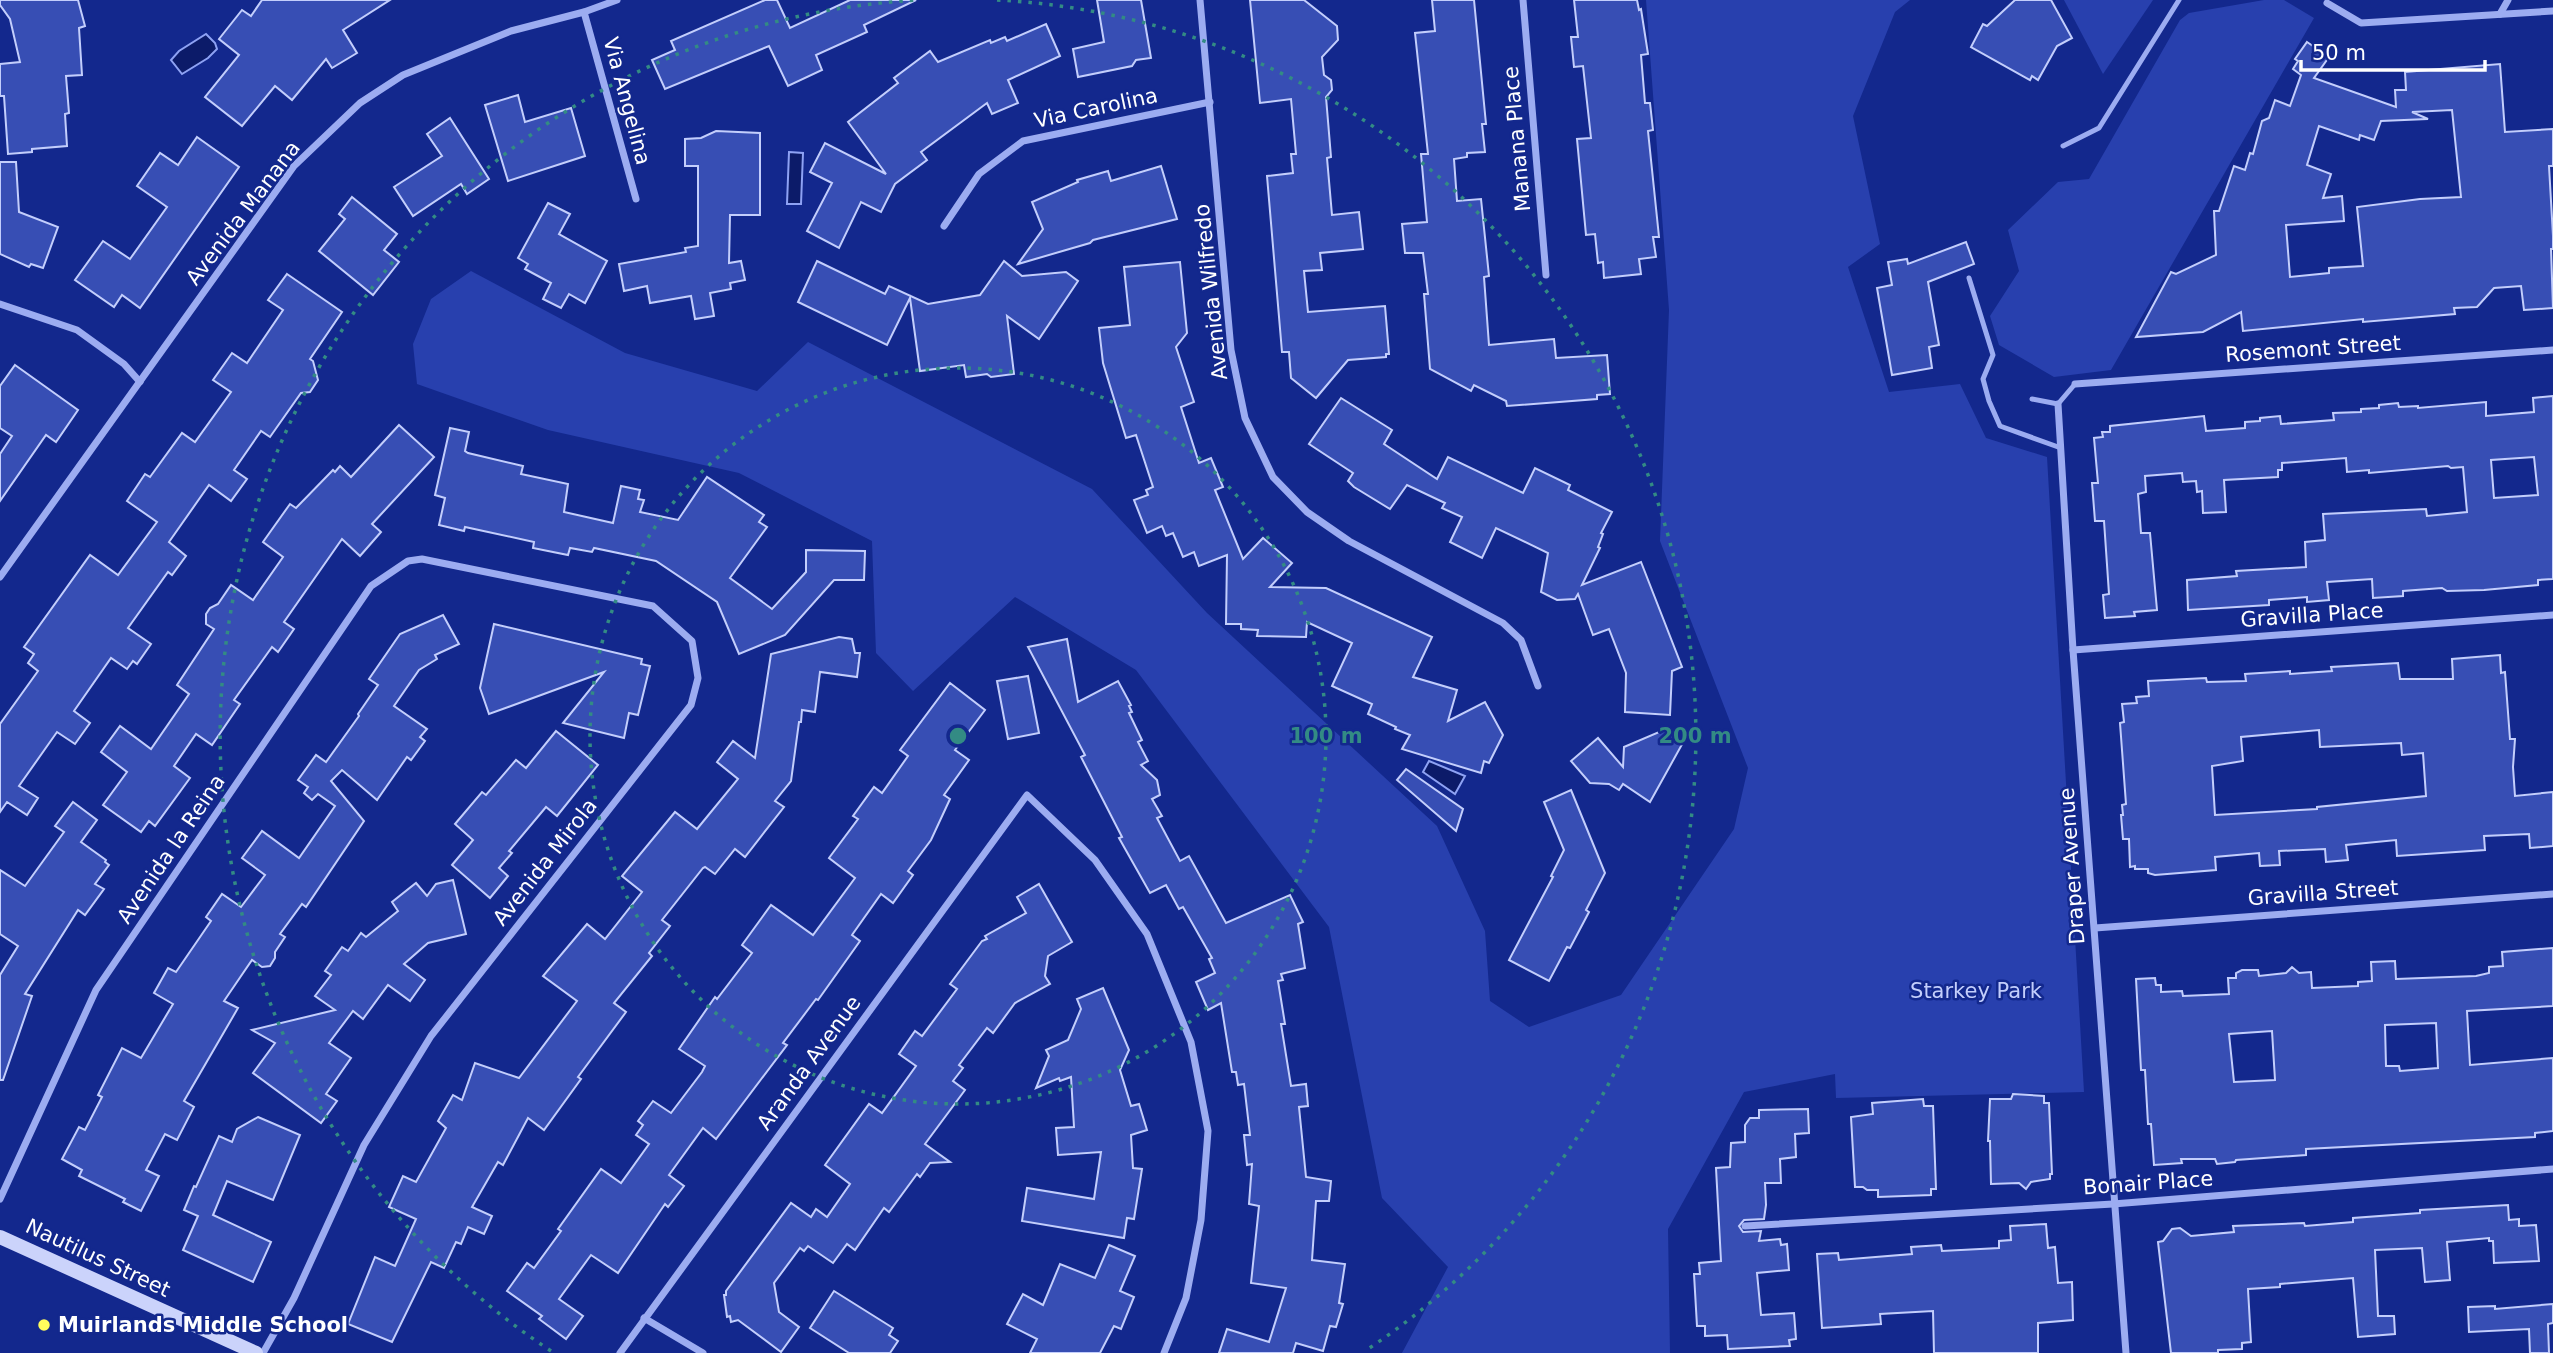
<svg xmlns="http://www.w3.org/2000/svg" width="2553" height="1353" viewBox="0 0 2553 1353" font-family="'DejaVu Sans',sans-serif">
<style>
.green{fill:#2840ae}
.water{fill:#0c1b69;stroke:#8ea2f4;stroke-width:2}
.building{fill:#374eb4;stroke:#c3cefc;stroke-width:2;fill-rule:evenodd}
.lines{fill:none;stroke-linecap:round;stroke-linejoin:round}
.lane{stroke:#9cacf1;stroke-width:5}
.street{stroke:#9cacf1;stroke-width:7}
.secondary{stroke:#cbd3fb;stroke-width:14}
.ring{fill:none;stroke:#338b84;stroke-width:3.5;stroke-dasharray:3.5 7}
.poi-dot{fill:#fffc5c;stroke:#13288d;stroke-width:2.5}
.labels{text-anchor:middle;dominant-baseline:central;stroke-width:5;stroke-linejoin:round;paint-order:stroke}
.street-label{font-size:21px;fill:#fff;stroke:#13288d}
.park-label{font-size:21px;fill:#c3cefc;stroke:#13288d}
.poi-label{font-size:21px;font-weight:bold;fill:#fff;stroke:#13288d;text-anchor:start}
.centre{fill:#338b84;stroke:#13288d;stroke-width:3.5}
.ring-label{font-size:21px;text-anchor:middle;font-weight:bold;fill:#338b84;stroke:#13288d;stroke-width:5;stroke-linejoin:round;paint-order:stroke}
</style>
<rect width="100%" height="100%" fill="#13288d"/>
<g class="green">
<polygon points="1646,0 1910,0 1895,12 1853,116 1880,244 1848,267 1889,392 1960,384 1986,438 2047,457 2084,1092 1836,1098 1835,1074 1744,1092 1668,1229 1670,1353 1402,1353 1448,1267 1382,1198 1329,927 1136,670 1015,597 913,691 876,653 872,541 739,473 548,430 417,384 413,344 431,299 471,271 625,353 757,391 808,342 1092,489 1207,613 1437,826 1485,931 1490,1001 1529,1027 1621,995 1734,829 1748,768 1660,541 1669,310"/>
<polygon points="2064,0 2153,0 2103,74"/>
<polygon points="2264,0 2284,0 2314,18 2111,370 2054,377 1999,345 1990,316 2019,271 2008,230 2058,182 2089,179 2180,20 2189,13"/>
</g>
<g class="water">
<polygon points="206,34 215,43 217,49 208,58 182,74 171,60 179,51"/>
<polygon points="789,152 803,153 801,204 787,204"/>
<polygon points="1429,761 1465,776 1455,794 1423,772"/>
</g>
<g class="building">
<polygon points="0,0 78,0 85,26 79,28 82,75 66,76 69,113 65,114 67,146 32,149 32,152 8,154 4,96 0,96 0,64 20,62 10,19 0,5"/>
<polygon points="262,0 390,0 343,30 357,53 332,68 326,59 292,100 275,86 242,126 205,97 239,55 219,39 242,10 251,16"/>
<polygon points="765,0 777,0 790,28 850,0 916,0 864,25 867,32 816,55 822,70 788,86 769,46 665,89 652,60 675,50 671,41"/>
<polygon points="1097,0 1141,0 1151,58 1136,60 1132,66 1078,77 1073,49 1104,42"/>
<polygon points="1250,0 1304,0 1337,26 1338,40 1322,57 1324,75 1331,80 1332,90 1326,97 1331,157 1327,158 1332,215 1359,212 1363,249 1320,253 1322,270 1304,271 1308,312 1385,306 1389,354 1386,354 1386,357 1348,360 1316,398 1291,378 1289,352 1282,352 1267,176 1293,173 1291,154 1296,154 1291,99 1260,103"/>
<polygon points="1432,0 1474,0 1486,124 1482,124 1485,152 1467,153 1467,157 1454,159 1457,201 1481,199 1489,276 1484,277 1489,345 1554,339 1556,358 1607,355 1610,394 1597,395 1597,399 1507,406 1506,401 1474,385 1471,391 1430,369 1424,294 1428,294 1423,253 1405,253 1402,224 1427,222 1421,154 1428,154 1415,33 1435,31"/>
<polygon points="1574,0 1637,0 1639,10 1641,9 1648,54 1641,55 1645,103 1650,103 1653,130 1648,131 1659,237 1653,237 1656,257 1639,259 1641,274 1604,278 1603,262 1598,263 1595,234 1586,235 1577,139 1591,138 1583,66 1574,67 1571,37 1578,37"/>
<polygon points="2015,0 2051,0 2072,38 2057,46 2038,80 2032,76 2030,80 1971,47 1983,24 1987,26"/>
<polygon points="1046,24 1060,56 1008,80 1018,103 992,114 987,103 921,152 927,160 895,184 881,212 861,202 839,248 807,231 832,183 810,172 825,143 886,174 848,122 898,83 894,78 930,51 938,62 990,40 991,43 1005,37 1007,41"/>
<path d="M2307,42L2329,57L2314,78L2396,107L2395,90H2406L2405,72L2500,64L2505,132L2553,129V166H2549L2553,236V249H2551L2553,308L2524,310L2521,286L2494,288L2477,307L2454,308L2455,314L2363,322V319L2243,331L2241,312L2203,332L2136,337L2171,272L2176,274L2216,255L2214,211H2219L2234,166L2245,170L2250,153L2253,154L2262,121L2269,118L2275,100L2290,106L2301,75L2293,69L2298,61L2295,59ZM2452,110L2461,197L2420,199L2357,207L2363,266L2329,268V273L2290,277L2286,225L2344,221L2342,196L2323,198L2331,174L2307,165L2319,126L2359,140L2360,135L2374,140L2381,121L2428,119L2412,112Z"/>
<polygon points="518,95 525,122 571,108 585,156 508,181 485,105"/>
<polygon points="450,118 489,179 467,194 461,184 413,216 394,187 442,156 427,134"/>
<polygon points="716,131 760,133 760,215 730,215 729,263 741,261 745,280 730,283 731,289 710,293 714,316 695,319 691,296 650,303 647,286 624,291 619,264 686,252 685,248 698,246 698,166 685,166 685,139 701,138"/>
<polygon points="197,137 239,167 140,308 122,295 114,307 75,280 103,241 130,259 167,207 137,186 160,153 178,165"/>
<polygon points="0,162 16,162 19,212 58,227 43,268 31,264 29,267 0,254"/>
<polygon points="1161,166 1177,219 1093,240 1090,243 1018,264 1043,229 1032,202 1078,182 1077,180 1108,171 1111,181"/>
<polygon points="352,197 397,234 384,250 399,262 373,295 319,251 345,219 339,214"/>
<polygon points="548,203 570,214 559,234 607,261 585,303 569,294 561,308 543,299 551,283 525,269 528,264 518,258"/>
<polygon points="1966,242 1974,264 1928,282 1939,345 1929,347 1932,368 1892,375 1877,288 1892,285 1888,262 1907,259 1908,264"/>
<polygon points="817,261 885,294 889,286 928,304 980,295 1004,261 1022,276 1066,272 1078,281 1039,339 1007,316 1014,374 991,377 987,374 966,377 964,365 920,371 910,298 887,345 798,302"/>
<polygon points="1180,262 1187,333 1176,347 1194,402 1181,407 1199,463 1211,458 1223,487 1215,490 1243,559 1263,538 1292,563 1270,587 1326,588 1432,637 1413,677 1457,690 1448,721 1485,702 1503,735 1489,763 1484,761 1481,773 1402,749 1410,735 1395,729 1396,727 1368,714 1372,704 1332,686 1352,643 1307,622 1306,637 1257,636 1258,630 1241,629 1241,624 1226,624 1227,555 1199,566 1194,552 1183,557 1173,533 1166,536 1162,526 1147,533 1134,500 1148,495 1146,490 1153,487 1136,435 1126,438 1103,363 1099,328 1130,325 1124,267"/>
<polygon points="287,274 342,312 310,359 313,361 318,380 310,392 301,393 270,437 261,431 234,470 247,479 231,501 209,485 169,542 186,556 172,575 168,572 128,628 151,644 137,664 133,661 127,669 111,658 74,711 90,723 75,744 57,732 19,786 38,798 27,815 7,802 0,812 0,724 38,671 28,663 34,654 24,647 90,555 118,575 157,522 127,501 145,474 150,477 182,433 195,442 231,392 213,380 232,353 247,363 283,310 268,300"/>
<polygon points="15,365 78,410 56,442 46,435 0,501 0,454 12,436 0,428 0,386"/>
<path d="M2553,396V579L2538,580V585L2484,590L2447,591L2442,588L2403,591V596L2373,598L2372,579L2327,582L2329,600L2307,602V597L2269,600V605L2188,610L2187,580L2237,576L2236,571L2306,567L2305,542L2325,540L2323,514L2426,509L2427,516L2467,512L2463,467L2451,468L2448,466L2369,473V470L2347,472L2346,458L2282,463V470H2278V477L2224,480L2226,512L2203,513L2202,491L2197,492L2196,481L2183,482L2182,473L2145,476L2146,492L2138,494L2141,533H2150L2157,610L2134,612L2135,616L2105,618L2103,595L2109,594L2104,521H2095L2092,483H2098L2094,438L2103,437L2102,432H2110V426L2204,416L2206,431L2245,428V422L2260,421V418L2280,416L2281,424L2334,420L2333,413L2361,412V409L2379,408V405L2398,403L2399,407L2418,406V408L2486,402V416L2534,412L2533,398ZM2534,457L2538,495L2494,498L2491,460Z"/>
<polygon points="1341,398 1392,430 1384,444 1437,479 1448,457 1523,493 1535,468 1570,485 1568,490 1612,512 1601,533 1603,534 1598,547 1600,548 1582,585 1641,562 1682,667 1672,671 1670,715 1625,712 1626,673 1609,629 1593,635 1578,594 1575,599 1557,600 1541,592 1548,553 1496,528 1482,558 1450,542 1462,517 1442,508 1445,503 1407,485 1390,509 1354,487 1348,481 1353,473 1309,444"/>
<polygon points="399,425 434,457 372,524 381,532 360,556 342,539 284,622 294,629 278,652 272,647 234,700 240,704 212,745 196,734 174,766 190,778 155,826 149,821 141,832 103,805 127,772 101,752 120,726 151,749 189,694 177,685 214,629 206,624 206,614 210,608 218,604 231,585 253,600 283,557 263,542 290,504 296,508 333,470 335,472 340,466 351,477"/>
<polygon points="450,428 469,432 465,451 468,453 523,466 521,474 568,484 564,512 613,523 621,486 640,490 638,499 644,500 640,512 678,520 707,477 764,515 759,522 767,527 730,578 772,609 806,572 806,550 865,551 864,580 834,580 785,635 739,654 717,602 656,561 594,548 592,552 570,548 568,555 533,548 534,542 465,527 464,531 439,525 445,498 435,495"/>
<polygon points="443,615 459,644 435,655 437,659 419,670 394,706 427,729 420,737 425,741 411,760 407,757 377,800 342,770 331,781 364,821 306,907 302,904 280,934 285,937 275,952 275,958 270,966 262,967 252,960 224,1001 238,1008 184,1101 194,1107 177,1140 165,1134 146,1170 159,1176 141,1211 123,1202 125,1199 79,1176 82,1170 62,1159 79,1127 85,1130 102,1097 98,1095 122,1048 141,1058 173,1004 154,993 168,968 176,972 211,921 206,917 222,894 241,907 265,875 242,858 262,831 299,858 335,806 318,794 312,800 304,793 308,787 298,780 316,755 326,762 359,716 358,714 378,685 369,679 400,634"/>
<polygon points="494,624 642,659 641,664 650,666 638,715 629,713 624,738 563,723 604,672 489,714 480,688"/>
<polygon points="839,637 852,639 855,653 860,653 857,677 820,672 815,712 802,710 801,722 799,722 791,781 775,801 784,807 745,857 735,849 715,874 705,867 703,868 662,920 670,926 649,953 652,956 614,1003 626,1012 578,1077 581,1079 544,1130 528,1118 503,1165 498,1162 472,1207 492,1216 484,1234 468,1227 461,1244 456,1242 444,1268 431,1262 392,1342 348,1324 375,1257 395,1266 416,1219 389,1207 403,1176 416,1182 446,1128 438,1121 453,1095 462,1100 475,1063 519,1078 577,1001 543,976 587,924 605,939 642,892 622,876 675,812 697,829 738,779 717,762 733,741 755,758 771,654"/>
<polygon points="1067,639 1078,702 1118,681 1131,705 1129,706 1132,712 1129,713 1142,740 1138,742 1148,761 1141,765 1157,780 1160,795 1152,799 1162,816 1157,818 1180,861 1189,856 1226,923 1290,895 1303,922 1298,924 1305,968 1281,974 1283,980 1278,981 1285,1024 1281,1024 1291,1086 1306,1084 1308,1106 1299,1107 1306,1177 1331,1181 1329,1201 1316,1201 1312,1260 1345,1264 1339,1303 1343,1304 1336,1327 1330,1326 1323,1351 1296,1343 1293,1353 1219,1353 1227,1329 1269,1342 1286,1288 1251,1283 1259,1206 1249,1204 1252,1164 1247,1165 1244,1135 1250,1135 1244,1084 1238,1085 1236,1072 1232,1072 1221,1003 1208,1010 1196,982 1215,973 1209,959 1212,958 1183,907 1179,909 1166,885 1150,893 1119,838 1122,837 1081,757 1085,755 1028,647"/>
<path d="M2500,655L2501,673L2505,672L2510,739H2515L2513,767L2515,796L2553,792V846L2530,848L2529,834L2484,836L2485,850L2397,856L2396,840L2346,845L2348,860L2326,862L2325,849L2279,851L2280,865L2260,866L2259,853L2215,857L2216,870L2155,875L2148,873V869H2135V866L2130,867L2129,839H2123L2121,815H2123L2122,805L2126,804L2120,723L2124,722L2122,704L2137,703L2136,697L2149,696L2148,681L2206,678L2207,682L2246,681L2245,674L2290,671V674L2332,671L2331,667L2398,663L2400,679H2453L2452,659ZM2319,730L2320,747L2401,743L2402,755L2423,753L2426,796L2317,807V809L2215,815L2212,766L2243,761L2241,737Z"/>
<polygon points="1028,676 1039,733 1008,739 997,681"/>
<polygon points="950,683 985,710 955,750 969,760 944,795 950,799 931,840 908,871 913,875 893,903 881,894 852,935 860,941 818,1000 816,999 783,1043 787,1045 716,1139 703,1128 669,1175 684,1186 668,1207 665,1204 618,1273 591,1255 559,1299 583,1316 566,1339 539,1319 542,1316 507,1291 527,1263 534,1268 561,1231 558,1229 601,1169 621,1183 649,1144 636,1135 643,1125 638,1121 653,1101 671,1113 702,1072 705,1066 679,1049 715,997 717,999 752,953 742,945 771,905 813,935 855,878 829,858 858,819 853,816 874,787 882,793 908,756 900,750"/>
<polygon points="1666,729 1685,739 1650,802 1623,784 1619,790 1609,784 1590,783 1571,761 1598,738 1623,767 1624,747"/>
<polygon points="556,731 598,765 557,816 546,807 509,851 512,853 499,868 508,876 490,898 452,865 473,840 455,824 482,792 486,795 516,760 526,768"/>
<polygon points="1406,769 1463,809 1456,831 1397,780"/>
<polygon points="1571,790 1605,873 1586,910 1589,912 1570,948 1567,947 1549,981 1509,960 1553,877 1551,876 1564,850 1544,802"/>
<polygon points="73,802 97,820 81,842 106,860 105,862 109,865 95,884 104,889 85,915 78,910 25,994 32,996 3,1080 0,1080 0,975 18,946 0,934 0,870 25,886 64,832 55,826"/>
<polygon points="453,880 466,934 428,943 404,964 425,980 410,1001 388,985 363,1019 353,1011 329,1043 351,1058 326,1094 337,1101 321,1123 253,1073 275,1043 252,1030 335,1010 315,996 331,975 325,971 342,947 348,951 361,933 366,937 398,911 392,902 416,883 427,896 436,884"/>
<polygon points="1039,884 1072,942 1048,956 1045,976 1050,984 1015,1003 993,1033 987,1028 959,1065 963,1068 953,1081 965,1090 925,1144 950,1162 930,1163 920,1177 917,1174 889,1212 884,1208 855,1250 847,1244 833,1263 808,1246 804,1251 800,1248 774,1283 779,1312 799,1327 781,1352 738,1320 731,1322 730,1316 727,1317 724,1295 726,1295 726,1291 791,1203 811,1217 816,1209 827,1217 850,1184 825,1165 869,1104 882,1113 916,1066 899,1054 915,1031 922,1036 957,989 950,984 982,941 987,939 985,936 1026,913 1017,897"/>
<path d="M2553,948V1006L2467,1011L2470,1065L2553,1058V1131L2535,1133V1137L2306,1149V1155L2236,1160L2235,1162L2217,1164L2215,1159H2181L2182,1163L2154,1165L2151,1124H2148L2145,1070H2141L2136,979L2155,978L2156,985H2161V992L2182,991L2183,996L2229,994L2228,978H2236V973L2242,970H2258L2259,976L2286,973L2292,967L2299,973L2311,972L2312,988L2358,986V982L2372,981L2371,962L2395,961L2396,979L2476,976L2489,973V967L2503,966L2502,952ZM2436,1023L2438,1068L2400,1071L2399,1066H2386L2385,1025ZM2272,1031L2275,1080L2234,1082L2229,1034Z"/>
<polygon points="1103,988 1129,1050 1120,1070 1131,1106 1139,1104 1147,1130 1131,1135 1133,1168 1142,1169 1134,1219 1127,1218 1124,1238 1022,1221 1027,1188 1094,1199 1101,1152 1058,1155 1056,1128 1074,1127 1071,1077 1060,1081 1059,1078 1036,1088 1049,1056 1046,1050 1068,1040 1081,1009 1077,999"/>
<polygon points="2013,1094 2044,1096 2044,1103 2049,1103 2052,1174 2050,1174 2050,1179 2031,1182 2026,1189 2019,1183 1991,1184 1990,1141 1988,1141 1990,1099 2011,1099"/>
<polygon points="1923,1099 1924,1106 1933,1106 1936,1189 1931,1189 1931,1195 1878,1197 1878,1190 1867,1190 1863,1187 1855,1187 1851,1117 1873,1114 1872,1103"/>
<polygon points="1808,1109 1809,1133 1795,1134 1796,1157 1780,1159 1781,1183 1765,1183 1766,1205 1764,1219 1744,1220 1739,1226 1743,1232 1761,1231 1759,1241 1780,1239 1781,1245 1787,1244 1789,1270 1757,1273 1761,1315 1794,1313 1796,1339 1789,1340 1790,1346 1728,1349 1727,1335 1705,1336 1705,1326 1697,1326 1694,1274 1700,1274 1699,1263 1721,1261 1716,1168 1730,1167 1731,1143 1745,1142 1745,1125 1750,1118 1759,1118 1759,1110"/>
<polygon points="258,1117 300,1135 273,1200 227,1181 213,1215 271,1242 253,1282 183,1250 198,1216 184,1210 194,1186 196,1187 219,1136 232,1142 237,1129"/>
<polygon points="2508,1205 2509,1220 2519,1219 2519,1226 2536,1225 2539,1261 2494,1263 2493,1241 2489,1241 2489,1238 2447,1242 2450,1280 2425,1282 2422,1248 2375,1250 2378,1316 2394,1316 2395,1334 2358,1337 2353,1278 2280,1284 2280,1287 2248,1289 2251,1342 2242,1343 2242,1349 2218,1350 2218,1353 2171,1353 2158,1242 2163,1241 2172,1229 2180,1228 2191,1236 2234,1232 2233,1226 2304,1223 2305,1226 2353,1222 2353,1218 2420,1213 2420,1210"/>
<polygon points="2046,1224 2048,1248 2055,1247 2058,1283 2072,1282 2073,1320 2038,1323 2038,1353 1934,1353 1933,1311 1880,1314 1881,1324 1822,1328 1817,1254 1838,1253 1839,1260 1912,1254 1911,1247 1941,1245 1942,1251 1999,1248 1999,1241 2011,1240 2010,1226"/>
<polygon points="1109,1245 1135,1256 1120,1291 1134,1297 1121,1329 1114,1326 1100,1353 1030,1353 1037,1339 1007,1324 1023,1294 1043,1305 1060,1264 1095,1278"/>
<polygon points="834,1291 893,1328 889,1335 898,1341 890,1353 849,1353 810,1328"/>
<polygon points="2553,1304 2553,1323 2548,1324 2549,1353 2530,1353 2529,1329 2469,1332 2468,1307 2495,1306 2495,1309"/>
</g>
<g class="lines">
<g class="lane">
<polyline points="2063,146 2099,128 2179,0"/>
<polyline points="1969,278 1993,355 1983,379 1989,401 2000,426 2061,448"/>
<polyline points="2032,399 2058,404 2075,384"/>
</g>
<g class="street">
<polyline points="1200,0 1231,350 1245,418 1273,477 1307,512 1349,541 1503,623 1521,640 1538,686"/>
<polyline points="1523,0 1546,275"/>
<polyline points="2327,3 2361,23 2553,11"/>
<polyline points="584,12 636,199"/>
<polyline points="2500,14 2508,0"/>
<polyline points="944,226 979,174 1023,141 1210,102"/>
<polyline points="0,304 77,330 124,364 140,382"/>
<polyline points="2075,384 2553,350"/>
<polyline points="2058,404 2073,650 2126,1353"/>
<polyline points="0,577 294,166 360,103 403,75 511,31 584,12 617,0"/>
<polyline points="2073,650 2553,615"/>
<polyline points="2095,928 2553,894"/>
<polyline points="0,1199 96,990 371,586 408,561 422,559 653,606 692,641 698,678 691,705 431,1036 364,1145 294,1298 263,1353"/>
<polyline points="1745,1226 2113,1204 2553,1169"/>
<polyline points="644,1318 703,1353"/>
<polyline points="620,1353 1027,795 1095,860 1147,934 1191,1042 1208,1131 1201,1220 1186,1298 1164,1353"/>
</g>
<polyline class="secondary" points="0,1237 256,1353"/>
</g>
<g class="ring">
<circle cx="958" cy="736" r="368"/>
<path d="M551 1351A737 737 0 0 1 919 0M997 0A737 737 0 0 1 1365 1351"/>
</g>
<circle class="poi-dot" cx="44" cy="1325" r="7"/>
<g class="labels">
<g class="street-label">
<text transform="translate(627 101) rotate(75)">Via Angelina</text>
<text transform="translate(1096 108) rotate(-12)">Via Carolina</text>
<text transform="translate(1517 139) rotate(-95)">Manana Place</text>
<text transform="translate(243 213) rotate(-53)">Avenida Manana</text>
<text transform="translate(1211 292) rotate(-96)">Avenida Wilfredo</text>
<text transform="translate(2313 349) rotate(-4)">Rosemont Street</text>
<text transform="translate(2312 615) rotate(-4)">Gravilla Place</text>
<text transform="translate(171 849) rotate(-56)">Avenida la Reina</text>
<text transform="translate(545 862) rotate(-52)">Avenida Mirola</text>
<text transform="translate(2072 866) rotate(-94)">Draper Avenue</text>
<text transform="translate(2323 893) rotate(-4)">Gravilla Street</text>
<text transform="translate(809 1063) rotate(-54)">Aranda Avenue</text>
<text transform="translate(2148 1183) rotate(-4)">Bonair Place</text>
<text transform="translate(98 1258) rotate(25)">Nautilus Street</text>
</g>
<g class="park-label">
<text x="1976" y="991">Starkey Park</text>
</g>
<g class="poi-label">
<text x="58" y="1325">Muirlands Middle School</text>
</g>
</g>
<circle cx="958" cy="736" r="10" class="centre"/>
<g class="ring-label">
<text x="1326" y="743">100 m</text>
<text x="1695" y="743">200 m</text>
</g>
<path d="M2301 60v10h184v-10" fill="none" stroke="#ffffff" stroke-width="3.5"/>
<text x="2312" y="60" font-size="21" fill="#ffffff" stroke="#13288d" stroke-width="5" paint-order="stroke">50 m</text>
</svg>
